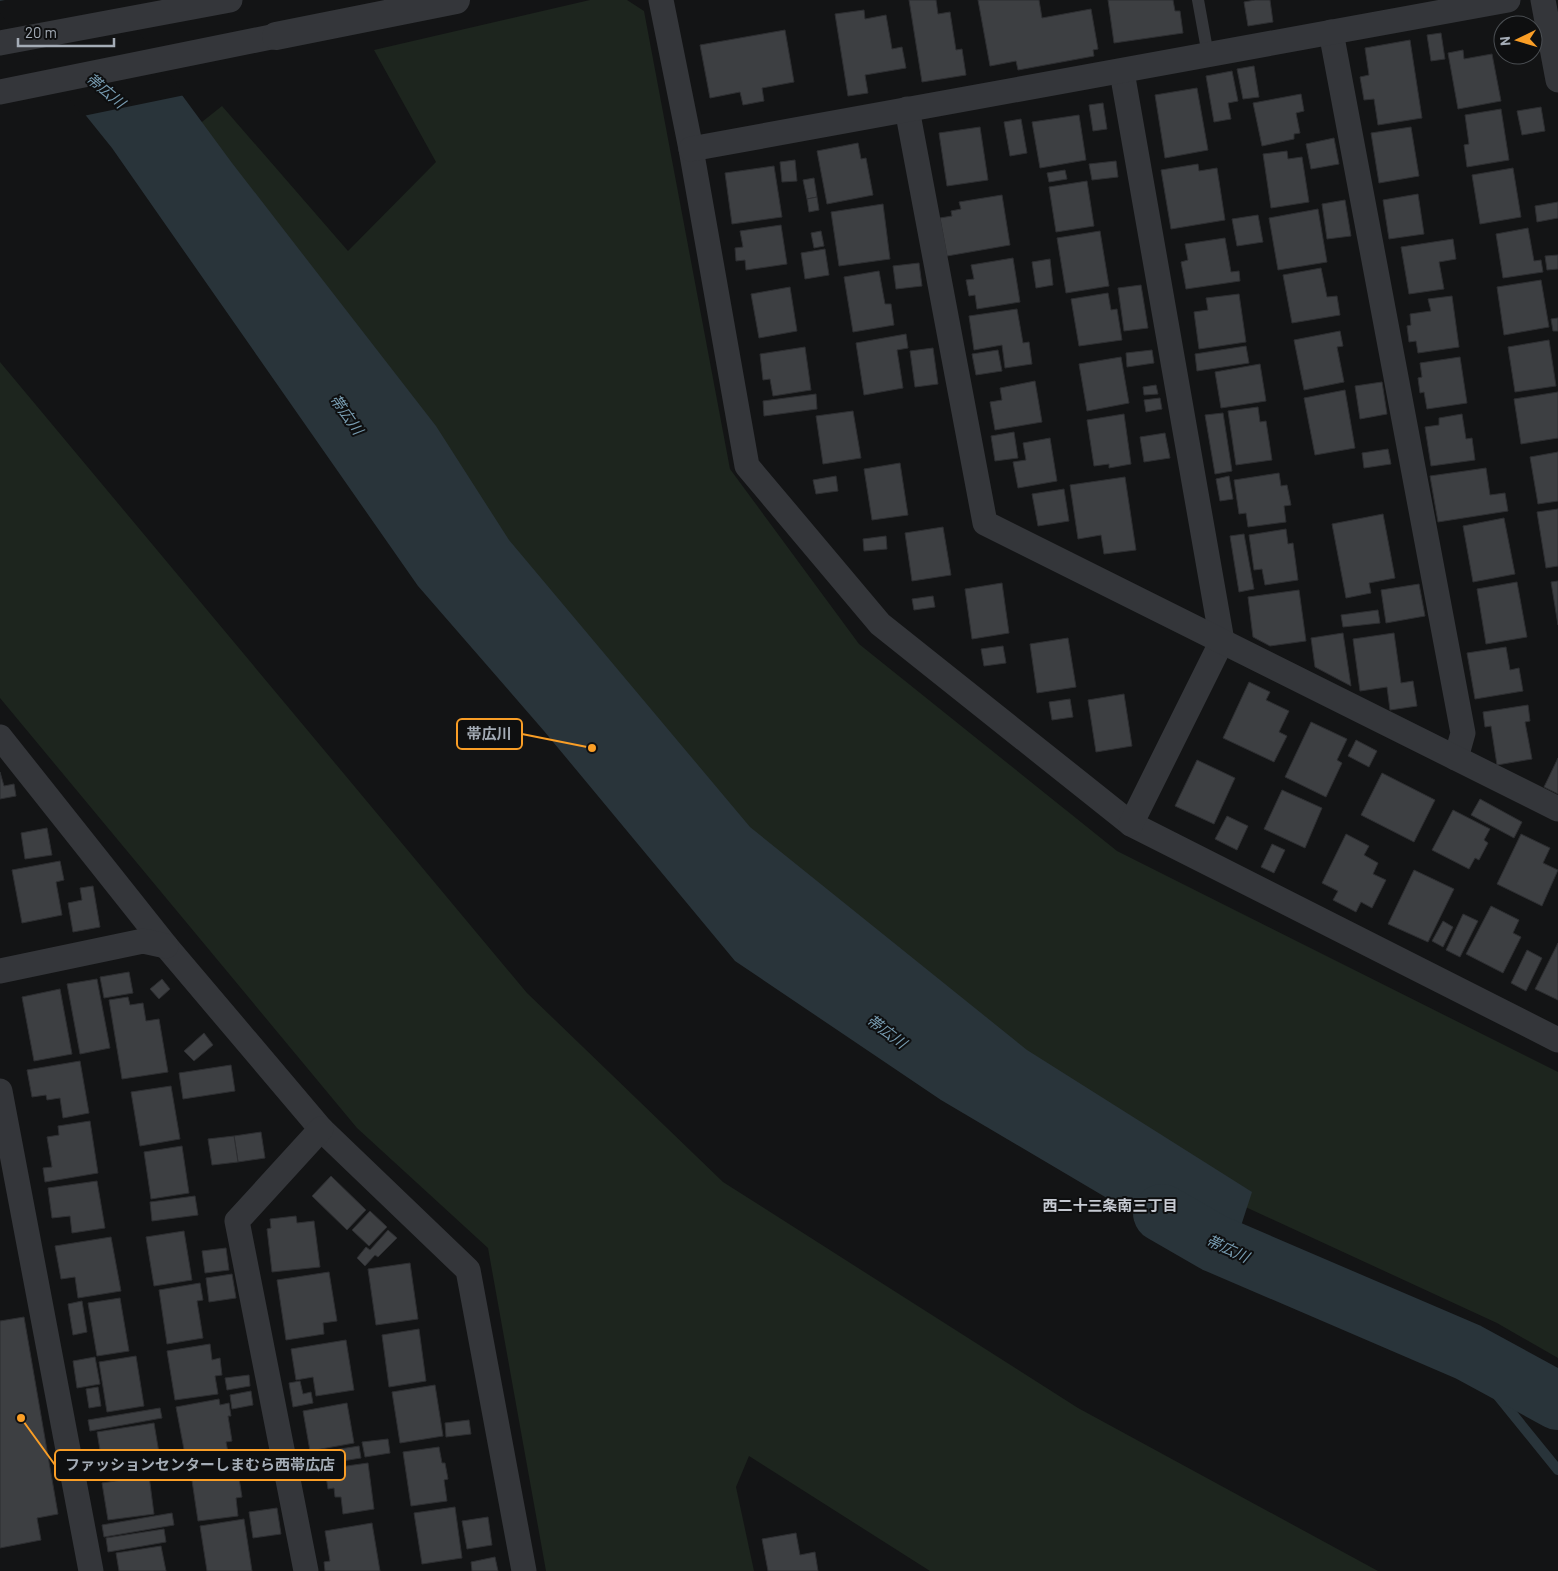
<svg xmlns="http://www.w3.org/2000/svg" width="1558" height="1571" viewBox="0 0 1558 1571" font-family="Barlow,'Noto Sans JP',sans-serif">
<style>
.green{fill:#1d251e}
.water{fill:#29343a}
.pier{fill:#131415}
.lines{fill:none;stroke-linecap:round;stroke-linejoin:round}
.stream{stroke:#29343a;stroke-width:10}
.river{stroke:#29343a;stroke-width:58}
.building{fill:#3d3f42;stroke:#2d2e31}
.service{stroke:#34363a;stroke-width:12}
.minor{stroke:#34363a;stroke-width:25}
.tertiary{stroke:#34363a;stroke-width:28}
.labels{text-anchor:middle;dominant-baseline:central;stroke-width:4;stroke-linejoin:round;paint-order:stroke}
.water-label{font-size:15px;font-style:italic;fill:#799eb3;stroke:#0e0f10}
.neighbourhood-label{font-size:15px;font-weight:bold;fill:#c6cad2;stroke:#0e0f10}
.leader{fill:none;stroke:#fa9e26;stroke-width:2}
.callout-dot{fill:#fa9e26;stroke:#0e0f10;stroke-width:2}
.callout{fill:#0e0f10;stroke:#fa9e26;stroke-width:2}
.callout-label{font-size:15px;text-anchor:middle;font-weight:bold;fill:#a4acb6}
</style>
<rect width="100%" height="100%" fill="#131415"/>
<g class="green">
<polygon points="590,0 627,0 644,11 730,469 859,644 1117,851 1558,1072 1558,1358 1497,1323 1185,1179 769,879 178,141 222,106 348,251 436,162 374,50"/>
<polygon points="0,362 527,993 723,1182 1078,1408 1378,1571 930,1571 749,1456 736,1487 754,1571 546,1571 488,1248 357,1128 0,698"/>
</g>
<polygon class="water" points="0,0 112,0 232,163 436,426 509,540 750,827 1027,1050 1252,1192 1227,1269 941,1100 735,961 544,731 418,586 112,148 0,9"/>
<polygon class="pier" points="5,0 115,0 185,95 83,116 0,13 0,1"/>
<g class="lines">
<polyline class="stream" points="1468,1352 1498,1396 1558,1470"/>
<polyline class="river" points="1162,1213 1214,1243 1468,1352 1558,1401"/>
</g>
<g class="building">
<polygon points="909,0 936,0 938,14 950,12 956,50 962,49 966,75 922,82"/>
<polygon points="978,0 1039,0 1042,18 1091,9 1098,49 1093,50 1094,56 1018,70 1016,61 990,66"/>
<polygon points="1108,0 1173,0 1175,11 1180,11 1183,33 1114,43"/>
<polygon points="1255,0 1270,0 1273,22 1248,26 1244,2"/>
<polygon points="864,10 865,19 886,15 892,49 902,47 906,68 865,75 868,93 848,96 835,14"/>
<polygon points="785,30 794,82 762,88 764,101 743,105 740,92 710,98 700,45"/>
<polygon points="1503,31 1503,44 1499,45 1497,32"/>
<polygon points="1441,33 1445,59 1431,61 1427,35"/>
<polygon points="1410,40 1422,118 1378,125 1374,99 1364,100 1360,77 1369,75 1365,48"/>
<polygon points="1463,50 1464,59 1492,54 1501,101 1458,109 1448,53"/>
<polygon points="1254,66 1259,97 1243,99 1237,69"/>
<polygon points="1232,71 1238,101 1228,103 1231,119 1214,122 1206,76"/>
<polygon points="1197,88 1208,150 1165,158 1155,95"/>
<polygon points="1301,94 1304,111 1296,113 1300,133 1294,134 1294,139 1262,146 1253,103"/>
<polygon points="1103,103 1107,129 1093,131 1089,105"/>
<polygon points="1541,107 1545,131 1522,135 1517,111"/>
<polygon points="1501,109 1509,160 1467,167 1464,145 1469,144 1465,115"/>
<polygon points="1079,115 1086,160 1040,168 1032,122"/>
<polygon points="1021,119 1027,153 1010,156 1004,122"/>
<polygon points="980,127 988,180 947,186 939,133"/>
<polygon points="1411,127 1419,176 1379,183 1371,133"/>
<polygon points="1334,138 1339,164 1311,169 1306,144"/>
<polygon points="858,143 861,159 866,158 873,195 827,204 817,151"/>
<polygon points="1287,151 1288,159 1302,157 1309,202 1271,208 1263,154"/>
<polygon points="795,160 797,181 782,182 780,162"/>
<polygon points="1116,161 1118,177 1092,180 1089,164"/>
<polygon points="1198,164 1199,171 1217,168 1225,220 1171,229 1161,170"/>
<polygon points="774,166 782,217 732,224 725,173"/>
<polygon points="1513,168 1521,217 1480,224 1472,175"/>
<polygon points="1065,170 1067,179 1049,182 1047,173"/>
<polygon points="814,178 817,197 807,199 803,180"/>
<polygon points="1087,181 1094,226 1056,232 1049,187"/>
<polygon points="1418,194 1424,234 1389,239 1383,200"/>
<polygon points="1002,195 1010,245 947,256 940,218 952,216 951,211 961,209 959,202"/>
<polygon points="817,197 819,210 809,212 807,199"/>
<polygon points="1345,200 1351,236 1327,239 1322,204"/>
<polygon points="1558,202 1558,218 1537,222 1535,206"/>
<polygon points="883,204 890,259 839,266 831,212"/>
<polygon points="1318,209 1327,262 1278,270 1269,218"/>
<polygon points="1258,215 1263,242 1237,246 1232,219"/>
<polygon points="781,225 787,264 746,270 745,260 736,261 735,248 743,247 740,231"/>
<polygon points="1528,228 1534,261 1541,260 1543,272 1503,278 1496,234"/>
<polygon points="821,231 824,246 814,248 811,233"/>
<polygon points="1100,231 1109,286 1066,293 1057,238"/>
<polygon points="1225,238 1231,272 1239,271 1240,281 1186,289 1181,262 1188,260 1185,244"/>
<polygon points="1453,239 1456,259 1439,262 1444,289 1409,294 1401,247"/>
<polygon points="825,249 829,275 805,279 801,253"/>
<polygon points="1558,255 1558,269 1547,270 1545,256"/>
<polygon points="1013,258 1020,302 977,309 975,295 969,296 966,280 974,279 971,265"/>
<polygon points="1050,259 1053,285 1036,288 1032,262"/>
<polygon points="919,263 922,286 896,289 893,266"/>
<polygon points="1321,268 1327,297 1337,296 1340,315 1292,323 1283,275"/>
<polygon points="879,271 885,304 891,304 894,325 853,332 844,277"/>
<polygon points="1541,280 1549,327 1504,335 1497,287"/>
<polygon points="1141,285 1148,328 1124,331 1118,288"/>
<polygon points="790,287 797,331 759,338 751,294"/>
<polygon points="1108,293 1111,310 1117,309 1122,340 1079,346 1071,299"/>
<polygon points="1239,294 1246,342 1199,349 1194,312 1208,310 1206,298"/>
<polygon points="1452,296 1459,347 1418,353 1416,341 1409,342 1407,326 1411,325 1410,314 1431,311 1428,299"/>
<polygon points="1017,309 1023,343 1029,342 1032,364 1005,368 1002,345 974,350 969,316"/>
<polygon points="1558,318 1558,331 1553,331 1551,319"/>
<polygon points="1340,331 1343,346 1337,347 1344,382 1304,390 1294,340"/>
<polygon points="906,334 908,348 897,350 903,388 864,395 856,343"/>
<polygon points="1549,340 1556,386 1515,392 1508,347"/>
<polygon points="1246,346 1249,363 1197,371 1195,354"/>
<polygon points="805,347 811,390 773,396 770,379 763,380 760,354"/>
<polygon points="933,348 938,384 915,387 910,351"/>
<polygon points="998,350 1002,371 976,375 972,354"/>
<polygon points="1152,350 1154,363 1127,367 1126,353"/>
<polygon points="1121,357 1129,403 1087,411 1079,364"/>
<polygon points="1460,357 1467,403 1427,409 1424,392 1420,393 1418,378 1422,377 1420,363"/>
<polygon points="1260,364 1266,401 1221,408 1215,372"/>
<polygon points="1035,381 1042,422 995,430 990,402 1002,400 1000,388"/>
<polygon points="1382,382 1387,414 1360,419 1355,386"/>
<polygon points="1156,385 1158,394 1144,395 1143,387"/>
<polygon points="1345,390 1355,448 1315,455 1304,398"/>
<polygon points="1558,392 1558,438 1521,444 1514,399"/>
<polygon points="816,394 817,409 764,416 763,401"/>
<polygon points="1160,398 1162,409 1146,412 1144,400"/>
<polygon points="1258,407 1260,422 1266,421 1272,460 1236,465 1228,411"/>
<polygon points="853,411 861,458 823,464 816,416"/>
<polygon points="1223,413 1232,471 1215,474 1205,415"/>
<polygon points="1124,414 1131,464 1109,468 1109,464 1094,466 1087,420"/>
<polygon points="1462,414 1466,439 1472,438 1475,460 1431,466 1425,427 1439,425 1439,418"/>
<polygon points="1014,432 1018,458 995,461 991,436"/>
<polygon points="1165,433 1170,458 1144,462 1140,437"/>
<polygon points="1050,438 1057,481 1018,488 1013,462 1026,460 1023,443"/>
<polygon points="1388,449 1391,464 1364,468 1362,453"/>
<polygon points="1558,452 1558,501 1538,504 1530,457"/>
<polygon points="900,463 908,515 872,520 864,469"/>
<polygon points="1486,468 1490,495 1505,493 1508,511 1438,522 1430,476"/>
<polygon points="1279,473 1281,486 1287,485 1291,505 1284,506 1286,522 1248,527 1246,513 1239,514 1234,480"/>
<polygon points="836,476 838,491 816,494 813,480"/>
<polygon points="1229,476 1233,499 1220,501 1216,479"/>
<polygon points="1125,477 1136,550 1104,554 1101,535 1078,539 1070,485"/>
<polygon points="1064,489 1069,521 1038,526 1032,494"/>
<polygon points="1558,509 1558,566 1546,568 1537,512"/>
<polygon points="1383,514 1395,578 1369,583 1371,593 1346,598 1332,524"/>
<polygon points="1504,518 1515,574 1473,582 1463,526"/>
<polygon points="943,527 951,575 912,581 905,533"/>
<polygon points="1286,529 1288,544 1293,543 1298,580 1265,585 1262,569 1254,570 1249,535"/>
<polygon points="1244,534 1254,589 1239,592 1230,536"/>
<polygon points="886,536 887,549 864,551 863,539"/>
<polygon points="1558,581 1558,625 1551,582"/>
<polygon points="1517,582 1527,637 1486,644 1477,589"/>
<polygon points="1002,583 1009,633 972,639 965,589"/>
<polygon points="1419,584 1425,616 1386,623 1381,590"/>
<polygon points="1299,590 1306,641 1270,646 1253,637 1248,597"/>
<polygon points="933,596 935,607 914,610 912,599"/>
<polygon points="1378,610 1380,623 1343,627 1341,615"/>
<polygon points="1343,633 1351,686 1315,667 1311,638"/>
<polygon points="1394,633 1401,683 1413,681 1417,706 1390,710 1387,687 1360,691 1353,639"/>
<polygon points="1068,638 1076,687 1037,693 1030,644"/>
<polygon points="1003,646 1006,663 984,666 981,649"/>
<polygon points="1506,647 1510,670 1519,668 1523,691 1475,699 1467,653"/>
<polygon points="1249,682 1270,692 1266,700 1289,711 1279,732 1287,736 1274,762 1223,738"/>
<polygon points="1124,694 1132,746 1096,752 1088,700"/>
<polygon points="1070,699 1073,717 1052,720 1049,702"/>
<polygon points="1528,705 1530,721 1525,722 1532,759 1497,765 1491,726 1485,727 1483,712"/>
<polygon points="1311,722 1347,739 1337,760 1342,763 1326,797 1285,777"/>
<polygon points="1356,740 1377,751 1369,767 1348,756"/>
<polygon points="1558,758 1558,794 1544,787"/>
<polygon points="1197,760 1235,778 1214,824 1175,806"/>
<polygon points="0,772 4,786 14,784 16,796 0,799"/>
<polygon points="1382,773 1435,800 1414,842 1361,815"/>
<polygon points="1282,790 1322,808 1305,848 1264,829"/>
<polygon points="1480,799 1522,822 1514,838 1471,815"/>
<polygon points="1453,810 1490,829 1484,840 1488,843 1479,860 1475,858 1469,869 1432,850"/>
<polygon points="1227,816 1248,826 1237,850 1215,839"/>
<polygon points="47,828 52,855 25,859 21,833"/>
<polygon points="1346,834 1369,846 1364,855 1378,863 1373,874 1386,880 1372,908 1361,902 1356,912 1333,900 1338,891 1322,883"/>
<polygon points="1521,834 1550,848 1543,863 1558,870 1542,906 1497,884"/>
<polygon points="1272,844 1285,850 1274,873 1261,867"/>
<polygon points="60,861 64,880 56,882 62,915 22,923 12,870"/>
<polygon points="1414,870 1454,889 1428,942 1388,924"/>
<polygon points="93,886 100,927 73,932 68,903 82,900 80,888"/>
<polygon points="1491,906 1519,920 1513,933 1521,937 1503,973 1466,954"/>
<polygon points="1463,914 1478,921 1460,957 1446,950"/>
<polygon points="1443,921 1453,927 1443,947 1432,941"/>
<polygon points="1558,943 1558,1000 1535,989"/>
<polygon points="1527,950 1542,958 1526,991 1511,983"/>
<polygon points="129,972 133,993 104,998 100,977"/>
<polygon points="97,979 110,1048 80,1054 67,984"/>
<polygon points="162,979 170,989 159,999 150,989"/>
<polygon points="60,989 72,1054 34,1061 22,997"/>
<polygon points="128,997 130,1005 143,1003 146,1021 159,1019 168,1072 122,1079 109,1000"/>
<polygon points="204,1033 213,1045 194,1061 184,1051"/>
<polygon points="80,1061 89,1113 63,1118 60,1098 47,1100 46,1095 32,1097 27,1070"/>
<polygon points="231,1065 235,1091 183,1099 179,1073"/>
<polygon points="171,1086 180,1139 140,1146 131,1092"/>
<polygon points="90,1121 98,1173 45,1182 43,1168 52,1167 47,1137 59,1135 58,1126"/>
<polygon points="261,1132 265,1158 238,1162 234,1136"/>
<polygon points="234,1136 238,1162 212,1165 208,1139"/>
<polygon points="182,1146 189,1193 151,1199 144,1152"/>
<polygon points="331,1176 366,1210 347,1230 312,1196"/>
<polygon points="97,1181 105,1228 72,1233 70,1216 52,1218 48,1188"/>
<polygon points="195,1196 198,1215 152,1221 150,1202"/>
<polygon points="370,1211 387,1227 369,1246 352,1230"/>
<polygon points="296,1216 297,1223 314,1221 320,1267 272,1272 267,1229 271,1228 270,1219"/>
<polygon points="388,1230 397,1238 378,1257 375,1255 365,1266 357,1258 366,1247 370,1250"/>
<polygon points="184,1231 192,1280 154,1286 146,1237"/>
<polygon points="111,1237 121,1291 78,1298 75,1277 61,1279 55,1246"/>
<polygon points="226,1248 229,1270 205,1273 202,1251"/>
<polygon points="410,1263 418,1319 376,1325 368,1269"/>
<polygon points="329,1272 337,1321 323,1323 324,1334 286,1340 277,1280"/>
<polygon points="232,1274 236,1298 209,1302 206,1278"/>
<polygon points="200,1283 203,1300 197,1301 203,1338 167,1344 159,1290"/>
<polygon points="120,1298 129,1351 97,1356 88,1303"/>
<polygon points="82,1301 87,1332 73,1335 68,1304"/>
<polygon points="24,1317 58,1514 37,1518 41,1540 0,1548 0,1321"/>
<polygon points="419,1329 426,1381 389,1387 382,1335"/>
<polygon points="346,1340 354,1390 316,1396 313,1377 296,1380 291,1349"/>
<polygon points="210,1344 212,1360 220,1358 222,1375 215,1376 218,1394 175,1400 167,1351"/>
<polygon points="136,1356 144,1406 107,1412 99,1362"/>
<polygon points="95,1357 100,1384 77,1388 73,1361"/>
<polygon points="249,1375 250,1386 227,1390 225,1378"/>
<polygon points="300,1381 303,1394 311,1392 313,1403 293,1407 289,1383"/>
<polygon points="435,1385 443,1436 400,1443 392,1392"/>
<polygon points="98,1387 101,1406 89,1408 86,1389"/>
<polygon points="251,1391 253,1405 232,1409 230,1395"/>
<polygon points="219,1399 220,1405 229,1403 231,1416 228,1416 232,1441 226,1442 228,1452 186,1460 176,1407"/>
<polygon points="347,1403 354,1443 310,1451 303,1411"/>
<polygon points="160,1408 162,1418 90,1431 88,1420"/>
<polygon points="469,1420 471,1434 446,1437 445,1423"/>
<polygon points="154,1423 161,1465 110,1474 108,1461 102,1462 97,1432"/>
<polygon points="388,1439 390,1453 365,1457 362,1442"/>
<polygon points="359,1446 361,1458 311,1466 309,1454"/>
<polygon points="439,1447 442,1463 445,1463 448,1479 444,1480 447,1501 411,1506 403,1452"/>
<polygon points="236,1460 242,1497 236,1498 238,1516 198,1521 190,1467"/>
<polygon points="368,1463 374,1509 343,1514 341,1497 335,1497 334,1488 328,1489 325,1469"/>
<polygon points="149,1476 154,1514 108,1520 102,1483"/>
<polygon points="455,1507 462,1558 422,1564 414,1513"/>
<polygon points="277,1508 281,1534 253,1538 249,1512"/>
<polygon points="172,1513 174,1525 104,1537 102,1525"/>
<polygon points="488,1517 492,1545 467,1549 462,1521"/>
<polygon points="244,1519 252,1571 207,1571 200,1526"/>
<polygon points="372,1523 380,1571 325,1571 324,1562 330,1561 325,1531"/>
<polygon points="164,1529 166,1542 108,1552 106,1538"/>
<polygon points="796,1533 800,1555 815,1552 818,1571 768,1571 762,1539"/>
<polygon points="161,1546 166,1571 119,1571 116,1553"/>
<polygon points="495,1557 498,1571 472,1571 471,1562"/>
</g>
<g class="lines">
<polyline class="service" points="1198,0 1208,55"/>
<g class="minor">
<polyline points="661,0 691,149 747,466 880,624 1131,824 1558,1040"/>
<polyline points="1543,0 1558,80"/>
<polyline points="1331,32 1463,733 1456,758"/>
<polyline points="0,43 230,0"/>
<polyline points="1122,72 1222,641 1131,824"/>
<polyline points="0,92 276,36"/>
<polyline points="907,109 985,523 1558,809"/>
<polyline points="691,149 1508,0"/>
<polyline points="0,737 166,946 321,1129 468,1270 524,1571"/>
<polyline points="0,971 143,941 166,946"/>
<polyline points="0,1091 91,1571"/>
<polyline points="306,1571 237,1221 321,1129"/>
</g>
<polyline class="tertiary" points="276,36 456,0"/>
</g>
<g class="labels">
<g class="water-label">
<text transform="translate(106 90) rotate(40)">帯広川</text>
<text transform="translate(347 414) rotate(55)">帯広川</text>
<text transform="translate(887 1031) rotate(37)">帯広川</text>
<text transform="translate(1228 1248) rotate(25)">帯広川</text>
</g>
<g class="neighbourhood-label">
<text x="1110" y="1205">西二十三条南三丁目</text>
</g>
</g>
<path class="leader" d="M592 748L522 734M21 1418L55 1465"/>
<g class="callout-dot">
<circle cx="592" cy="748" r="5"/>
<circle cx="21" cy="1418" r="5"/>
</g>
<g class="callout">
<rect x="457" y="719" width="65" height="30" rx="5"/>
<rect x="55" y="1450" width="290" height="30" rx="5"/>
</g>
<g class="callout-label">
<text x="489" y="739">帯広川</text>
<text x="200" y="1470">ファッションセンターしまむら西帯広店</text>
</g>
<g transform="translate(1518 40) rotate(265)"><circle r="24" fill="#0e0f10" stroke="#4a4e52"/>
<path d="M0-4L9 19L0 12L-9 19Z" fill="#fa9e26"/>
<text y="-8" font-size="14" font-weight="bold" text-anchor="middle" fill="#a4acb6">N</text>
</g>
<path d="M18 38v8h96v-8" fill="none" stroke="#a4acb6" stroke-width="2.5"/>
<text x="25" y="38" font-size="15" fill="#a4acb6" stroke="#0e0f10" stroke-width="4" paint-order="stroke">20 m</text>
</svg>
